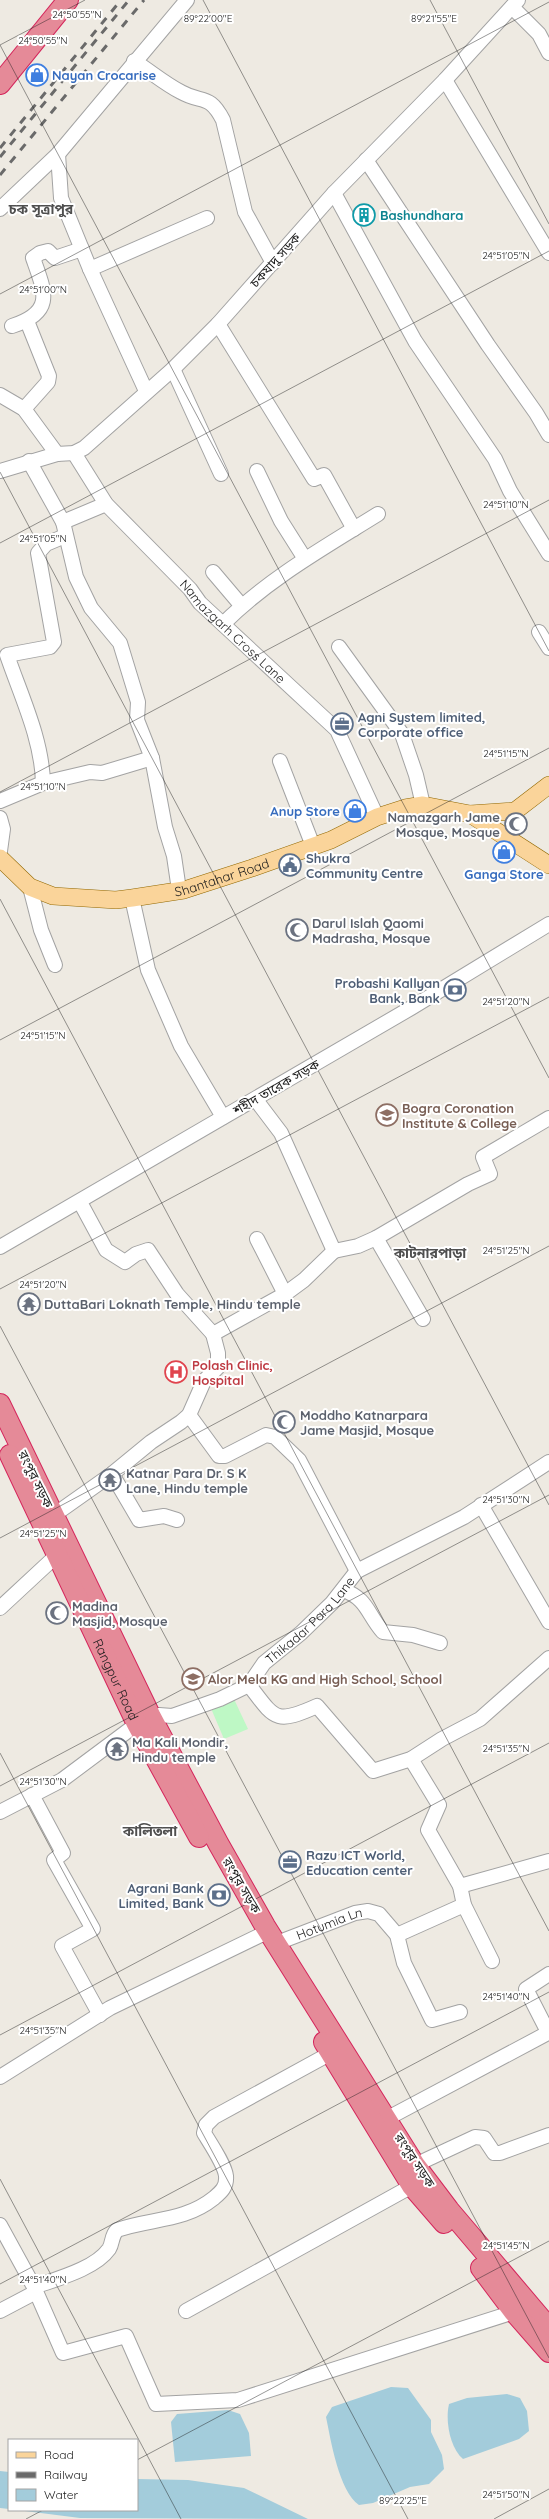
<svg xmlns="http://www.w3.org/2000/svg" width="549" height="2519" viewBox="0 0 549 2519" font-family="Quicksand,'Noto Sans Bengali',sans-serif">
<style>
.park{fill:#bef8c5}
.water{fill:#a3ccdb}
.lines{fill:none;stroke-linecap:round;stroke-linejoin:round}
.minor-casing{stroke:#a3a3a3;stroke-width:16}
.major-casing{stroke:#926802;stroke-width:18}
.highway-casing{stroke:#d5265c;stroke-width:22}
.minor{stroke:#fff;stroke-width:14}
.major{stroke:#fad49a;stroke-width:17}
.highway{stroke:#e58a98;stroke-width:20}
.rail{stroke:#6a6a6a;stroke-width:3;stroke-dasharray:8 8;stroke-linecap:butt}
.ticks{fill:none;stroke:#1c1c1c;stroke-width:1;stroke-opacity:0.45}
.labels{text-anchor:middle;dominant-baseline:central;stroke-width:4;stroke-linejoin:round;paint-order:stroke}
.shop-label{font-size:13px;font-weight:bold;fill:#366cbe;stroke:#fff;text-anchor:start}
.culture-label{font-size:13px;font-weight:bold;fill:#0d838f;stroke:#fff;text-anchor:start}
.street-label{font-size:13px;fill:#1c1c1c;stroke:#fff}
.service-label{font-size:13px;font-weight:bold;fill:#4e5e75;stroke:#fff;text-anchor:start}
.worship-label{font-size:13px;font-weight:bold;fill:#5b616d;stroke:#fff;text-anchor:start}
.education-label{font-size:13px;font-weight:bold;fill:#785e54;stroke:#fff;text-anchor:start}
.health-label{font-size:13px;font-weight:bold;fill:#be3a42;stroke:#fff;text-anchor:start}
.neighbourhood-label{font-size:14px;font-weight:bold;fill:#4f4f4f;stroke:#fff}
.ticks-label{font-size:10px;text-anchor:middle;fill:#1c1c1c;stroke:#fff;stroke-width:4;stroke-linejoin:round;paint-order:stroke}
</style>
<rect width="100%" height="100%" fill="#eeeae2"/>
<polygon class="park" points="233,1697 248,1729 224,1739 210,1706"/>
<g class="water">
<path d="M391,2387L408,2388L431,2420V2432L442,2455L444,2469L429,2484L410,2487L373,2503L359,2505C339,2491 331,2441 326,2417L332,2407Z"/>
<path d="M507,2394L520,2398L527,2411L529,2431L519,2439L463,2459C450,2448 445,2421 449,2404L467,2398Z"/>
<polygon points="228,2410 240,2414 249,2433 251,2456 175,2462 171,2422 177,2414"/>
<polygon points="0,2471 9,2472 9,2509 0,2508"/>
<polygon points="137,2479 188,2480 244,2488 308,2519 80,2518 17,2510 137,2510"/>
</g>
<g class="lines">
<g class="minor-casing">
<g id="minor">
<polyline points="512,7 539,34 549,53"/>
<path d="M134,61C150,71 165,84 181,92C202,104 209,93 223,120L245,212L273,263"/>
<polyline points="445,80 549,253"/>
<polyline points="58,154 61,198 90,269 146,391"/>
<polyline points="366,160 488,345 536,413 549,435"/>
<polyline points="334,193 415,341 495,459 510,491 549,554"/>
<polyline points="0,209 58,154 187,0"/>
<polyline points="90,269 207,218"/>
<polyline points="218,324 314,479 324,475 354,529"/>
<path d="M12,326C55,312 45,292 33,258L40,253L48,251L55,258L82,249"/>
<polyline points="173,369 221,474"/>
<polyline points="0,395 24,409 57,454"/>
<polyline points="24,409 48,382 49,376 27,321"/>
<path id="s1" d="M74,453L106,504L190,589L200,603L337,730L377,817"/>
<polyline points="29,461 63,522"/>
<polyline points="0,471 57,454 74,453 84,448 173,369 218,324 334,193 445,80 518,0"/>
<polyline points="257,471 281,521 305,559"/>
<polyline points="106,504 63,522 76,577 91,608 120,643 138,702 137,720 152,758 165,827 174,856 179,890"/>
<polyline points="213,572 241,605"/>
<path d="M223,624C268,579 325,547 378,514"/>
<polyline points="539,632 549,648"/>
<polyline points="339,647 402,734 416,775 423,805"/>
<polyline points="280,761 313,846"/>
<path d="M43,783C42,739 21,696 7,655L50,647L54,642L38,553L46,544L65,536"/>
<polyline points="0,801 43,783 90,772 102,773 152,758"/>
<polyline points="0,818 3,829 0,851"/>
<polyline points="30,887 41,930 55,965"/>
<polyline points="132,898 148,970 181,1046 223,1117"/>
<polyline points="256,1100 281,1133 334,1251"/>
<polyline points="80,1202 106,1250 125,1262 136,1254 148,1250 177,1294 213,1334"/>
<polyline points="376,1238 423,1319"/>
<polyline points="257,1239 285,1294"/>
<polyline points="0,1247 411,1008 549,924"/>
<polyline points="334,1251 358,1246 376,1238 468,1184 490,1174 483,1157 549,1118"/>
<polyline points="189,1415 219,1456 225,1456 266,1435 275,1437 299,1460 357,1571"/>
<polyline points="112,1474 139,1520 164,1516 177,1520"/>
<polyline points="481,1505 549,1622"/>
<polyline points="54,1515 112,1474 151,1442 181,1422 189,1415 204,1381 218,1367 218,1353 213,1334 285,1294 304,1280 334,1251"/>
<path d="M343,1590C368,1599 367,1614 383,1632L413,1635L440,1643"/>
<polyline points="0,1608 56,1556"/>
<path d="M249,1685C275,1719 275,1725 317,1706L373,1771L411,1759L442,1739L480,1719L549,1658"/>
<polyline points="411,1759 439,1805 428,1830 460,1886 464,1905 492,1961"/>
<polyline points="32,1795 63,1853 54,1860 93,1929 62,1946 100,2015"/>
<path id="s2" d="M0,1812L62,1780L137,1724L151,1717L159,1715L172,1716L220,1699L249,1685L264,1663L301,1633L332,1603L357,1571L464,1517L549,1462"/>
<polyline points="460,1886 549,1861"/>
<polyline points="397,1935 464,1905"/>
<path id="s3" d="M277,1943L355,1913L368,1911L379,1914L397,1935L404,1963L432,2020L460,2012"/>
<polyline points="0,2077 110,2008 269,1931"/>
<polyline points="388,2118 546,2034 547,2030 526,1989 549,1974"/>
<polyline points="415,2165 475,2137 484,2138 494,2153 500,2153 549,2135"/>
<polyline points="0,2225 34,2287 63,2353 126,2336 156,2404 238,2400 514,2312"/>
<path d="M34,2287C56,2279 95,2269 109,2249C113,2243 111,2236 117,2230C151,2218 184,2222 214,2198C221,2192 227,2187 226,2176C225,2165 210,2143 204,2133L206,2125L214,2117L331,2053"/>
<polyline points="0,2311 36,2292"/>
<polyline points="186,2311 412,2186"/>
</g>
</g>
<g class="major-casing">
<g id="major">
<polyline points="470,814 549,865"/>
<path id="s4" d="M0,858L30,887L53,896L116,900L132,898L184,890L252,868L331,840L377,817L405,808L423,805L470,814L515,811L549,785"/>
</g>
</g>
<g class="highway-casing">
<g id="highway">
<polyline points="0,84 68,0"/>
<polyline points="0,1404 151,1717 218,1843 265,1926 415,2165 449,2210 549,2328"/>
<path id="s5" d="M10,1455L137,1724L199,1837"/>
<polyline points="324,2042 412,2186 444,2223"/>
<polyline points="481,2268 514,2312 549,2352"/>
</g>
</g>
<use href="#minor" class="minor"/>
<use href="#major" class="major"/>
<use href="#highway" class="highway"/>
<g class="rail">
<polyline points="0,148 121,0"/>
<polyline points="0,157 129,0"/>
<polyline points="0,175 144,0"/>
</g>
</g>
<path class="ticks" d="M203,0L549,651M430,0L549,224M0,45L549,1078M0,45L85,0M0,294L549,2M0,472L549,1505M0,543L549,251M0,792L549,500M0,899L549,1931M0,1040L549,748M0,1289L549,997M0,1326L549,2358M0,1538L549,1246M0,1753L408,2519M0,1786L549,1495M0,2035L549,1743M0,2179L181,2519M0,2284L549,1992M137,2460L549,2241M26,2519L43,2510M494,2519L549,2489"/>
<defs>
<g id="shop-ring" transform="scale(1.15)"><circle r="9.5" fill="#fff" stroke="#3f7fe0" stroke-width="1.5"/><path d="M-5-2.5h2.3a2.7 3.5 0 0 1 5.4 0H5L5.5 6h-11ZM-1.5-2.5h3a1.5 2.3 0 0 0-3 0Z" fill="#3f7fe0"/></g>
<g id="building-ring" transform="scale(1.15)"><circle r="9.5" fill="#fff" stroke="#0f9aa8" stroke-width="1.5"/><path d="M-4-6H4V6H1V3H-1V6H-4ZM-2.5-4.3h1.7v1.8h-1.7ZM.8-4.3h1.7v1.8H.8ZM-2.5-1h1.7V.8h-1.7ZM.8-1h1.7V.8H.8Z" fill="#0f9aa8"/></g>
<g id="office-ring" transform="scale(1.15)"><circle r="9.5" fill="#fff" stroke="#5c6f8a" stroke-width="1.5"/><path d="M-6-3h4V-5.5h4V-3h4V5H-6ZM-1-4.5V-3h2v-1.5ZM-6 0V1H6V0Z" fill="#5c6f8a"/></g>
<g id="mosque-ring" transform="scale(1.15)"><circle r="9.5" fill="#fff" stroke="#6b7280" stroke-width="1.5"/><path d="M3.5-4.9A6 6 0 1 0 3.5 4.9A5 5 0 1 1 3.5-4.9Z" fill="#6b7280"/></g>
<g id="civic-ring" transform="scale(1.15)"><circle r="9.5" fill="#fff" stroke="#5c6f8a" stroke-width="1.5"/><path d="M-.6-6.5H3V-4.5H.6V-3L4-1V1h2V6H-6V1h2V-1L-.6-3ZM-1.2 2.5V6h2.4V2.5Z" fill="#5c6f8a"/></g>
<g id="bank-ring" transform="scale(1.15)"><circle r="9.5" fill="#fff" stroke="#5c6f8a" stroke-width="1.5"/><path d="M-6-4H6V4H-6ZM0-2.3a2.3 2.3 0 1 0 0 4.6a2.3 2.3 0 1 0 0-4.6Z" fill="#5c6f8a"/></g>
<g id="school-ring" transform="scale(1.15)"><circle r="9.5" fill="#fff" stroke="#8d6e63" stroke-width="1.5"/><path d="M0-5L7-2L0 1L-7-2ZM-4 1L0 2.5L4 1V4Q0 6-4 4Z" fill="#8d6e63"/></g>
<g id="temple-ring" transform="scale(1.15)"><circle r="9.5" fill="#fff" stroke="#6b7280" stroke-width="1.5"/><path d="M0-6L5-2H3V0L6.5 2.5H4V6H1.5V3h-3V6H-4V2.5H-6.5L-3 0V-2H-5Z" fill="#6b7280"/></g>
<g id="hospital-ring" transform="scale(1.15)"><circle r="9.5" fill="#fff" stroke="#e0444e" stroke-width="1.5"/><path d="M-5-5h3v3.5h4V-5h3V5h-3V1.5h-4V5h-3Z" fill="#e0444e"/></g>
</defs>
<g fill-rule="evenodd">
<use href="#shop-ring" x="37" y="75"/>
<use href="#building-ring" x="364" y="215"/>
<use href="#office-ring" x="342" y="724"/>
<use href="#shop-ring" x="355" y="811"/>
<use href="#mosque-ring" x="516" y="824"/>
<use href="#shop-ring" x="504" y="852"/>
<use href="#civic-ring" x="290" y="865"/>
<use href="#mosque-ring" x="297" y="930"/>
<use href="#bank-ring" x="455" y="990"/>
<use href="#school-ring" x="387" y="1115"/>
<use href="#temple-ring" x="29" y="1304"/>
<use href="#hospital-ring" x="176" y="1372"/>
<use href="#mosque-ring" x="284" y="1422"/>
<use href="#temple-ring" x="110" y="1480"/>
<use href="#mosque-ring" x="57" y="1613"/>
<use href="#school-ring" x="193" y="1679"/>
<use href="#temple-ring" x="117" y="1749"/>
<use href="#office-ring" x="290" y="1862"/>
<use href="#bank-ring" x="219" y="1895"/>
</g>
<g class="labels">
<g class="shop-label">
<text x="52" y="75">Nayan Crocarise</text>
<text x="340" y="811" text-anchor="end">Anup Store</text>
<text x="504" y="874" text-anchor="middle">Ganga Store</text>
</g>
<g class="culture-label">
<text x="380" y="215">Bashundhara</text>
</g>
<g class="street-label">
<text transform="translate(275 260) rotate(-48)">চকযাদু সড়ক</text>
<text stroke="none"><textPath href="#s1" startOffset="240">Namazgarh Cross Lane</textPath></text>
<text stroke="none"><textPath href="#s4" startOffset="238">Shantahar Road</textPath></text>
<text transform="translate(276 1087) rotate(-30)">শহীদ তারেক সড়ক</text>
<text transform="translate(36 1479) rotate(64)">রংপুর সড়ক</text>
<text stroke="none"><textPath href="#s2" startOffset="373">Thikadar Para Lane</textPath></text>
<text stroke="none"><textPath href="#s5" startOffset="248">Rangpur Road</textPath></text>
<text transform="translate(242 1885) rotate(60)">রংপুর সড়ক</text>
<text stroke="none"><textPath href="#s3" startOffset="56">Hotumia Ln</textPath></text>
<text transform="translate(415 2160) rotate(57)">রংপুর সড়ক</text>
</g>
<g class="service-label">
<text x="358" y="717">Agni System limited,<tspan x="358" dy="15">Corporate office</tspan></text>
<text x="306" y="858">Shukra<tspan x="306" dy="15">Community Centre</tspan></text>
<text x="440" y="983" text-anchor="end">Probashi Kallyan<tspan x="440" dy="15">Bank, Bank</tspan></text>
<text x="306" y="1855">Razu ICT World,<tspan x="306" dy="15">Education center</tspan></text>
<text x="204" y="1888" text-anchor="end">Agrani Bank<tspan x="204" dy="15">Limited, Bank</tspan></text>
</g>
<g class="worship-label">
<text x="500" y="817" text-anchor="end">Namazgarh Jame<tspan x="500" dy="15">Mosque, Mosque</tspan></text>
<text x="312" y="923">Darul Islah Qaomi<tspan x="312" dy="15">Madrasha, Mosque</tspan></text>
<text x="44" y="1304">DuttaBari Loknath Temple, Hindu temple</text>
<text x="300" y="1415">Moddho Katnarpara<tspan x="300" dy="15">Jame Masjid, Mosque</tspan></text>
<text x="126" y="1473">Katnar Para Dr. S K<tspan x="126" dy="15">Lane, Hindu temple</tspan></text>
<text x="72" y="1606">Madina<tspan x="72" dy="15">Masjid, Mosque</tspan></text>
<text x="132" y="1742">Ma Kali Mondir,<tspan x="132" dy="15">Hindu temple</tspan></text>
</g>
<g class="education-label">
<text x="402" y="1108">Bogra Coronation<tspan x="402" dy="15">Institute &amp; College</tspan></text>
<text x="208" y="1679">Alor Mela KG and High School, School</text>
</g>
<g class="health-label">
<text x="192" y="1365">Polash Clinic,<tspan x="192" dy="15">Hospital</tspan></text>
</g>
<g class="neighbourhood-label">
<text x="41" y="209">চক সূত্রাপুর</text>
<text x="430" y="1253">কাটনারপাড়া</text>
<text x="150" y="1831">কালিতলা</text>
</g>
</g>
<g class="ticks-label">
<text x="77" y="18">24°50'55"N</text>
<text x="208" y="22">89°22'00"E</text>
<text x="434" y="22">89°21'55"E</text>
<text x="43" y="44">24°50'55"N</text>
<text x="506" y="259">24°51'05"N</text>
<text x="43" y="293">24°51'00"N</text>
<text x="506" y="508">24°51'10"N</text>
<text x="43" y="542">24°51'05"N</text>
<text x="506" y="757">24°51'15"N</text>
<text x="43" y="790">24°51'10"N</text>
<text x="506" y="1005">24°51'20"N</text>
<text x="43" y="1039">24°51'15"N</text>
<text x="506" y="1254">24°51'25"N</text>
<text x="43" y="1288">24°51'20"N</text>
<text x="506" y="1503">24°51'30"N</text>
<text x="43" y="1537">24°51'25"N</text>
<text x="506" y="1752">24°51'35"N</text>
<text x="43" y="1785">24°51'30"N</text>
<text x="506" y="2000">24°51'40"N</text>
<text x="43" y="2034">24°51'35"N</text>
<text x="506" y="2249">24°51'45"N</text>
<text x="43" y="2283">24°51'40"N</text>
<text x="506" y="2498">24°51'50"N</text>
<text x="403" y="2504">89°22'25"E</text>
</g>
<rect x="8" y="2439" width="130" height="72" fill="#ffffff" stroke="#a4a4a4"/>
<rect x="16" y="2452" width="20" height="6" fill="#fad49a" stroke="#a4a4a4"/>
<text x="44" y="2459" font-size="12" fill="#1c1c1c">Road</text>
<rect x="16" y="2472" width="20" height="6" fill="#6a6a6a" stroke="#a4a4a4"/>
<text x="44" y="2479" font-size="12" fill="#1c1c1c">Railway</text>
<rect x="16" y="2489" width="20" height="12" fill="#a3ccdb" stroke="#a4a4a4"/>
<text x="44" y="2499" font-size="12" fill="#1c1c1c">Water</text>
</svg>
